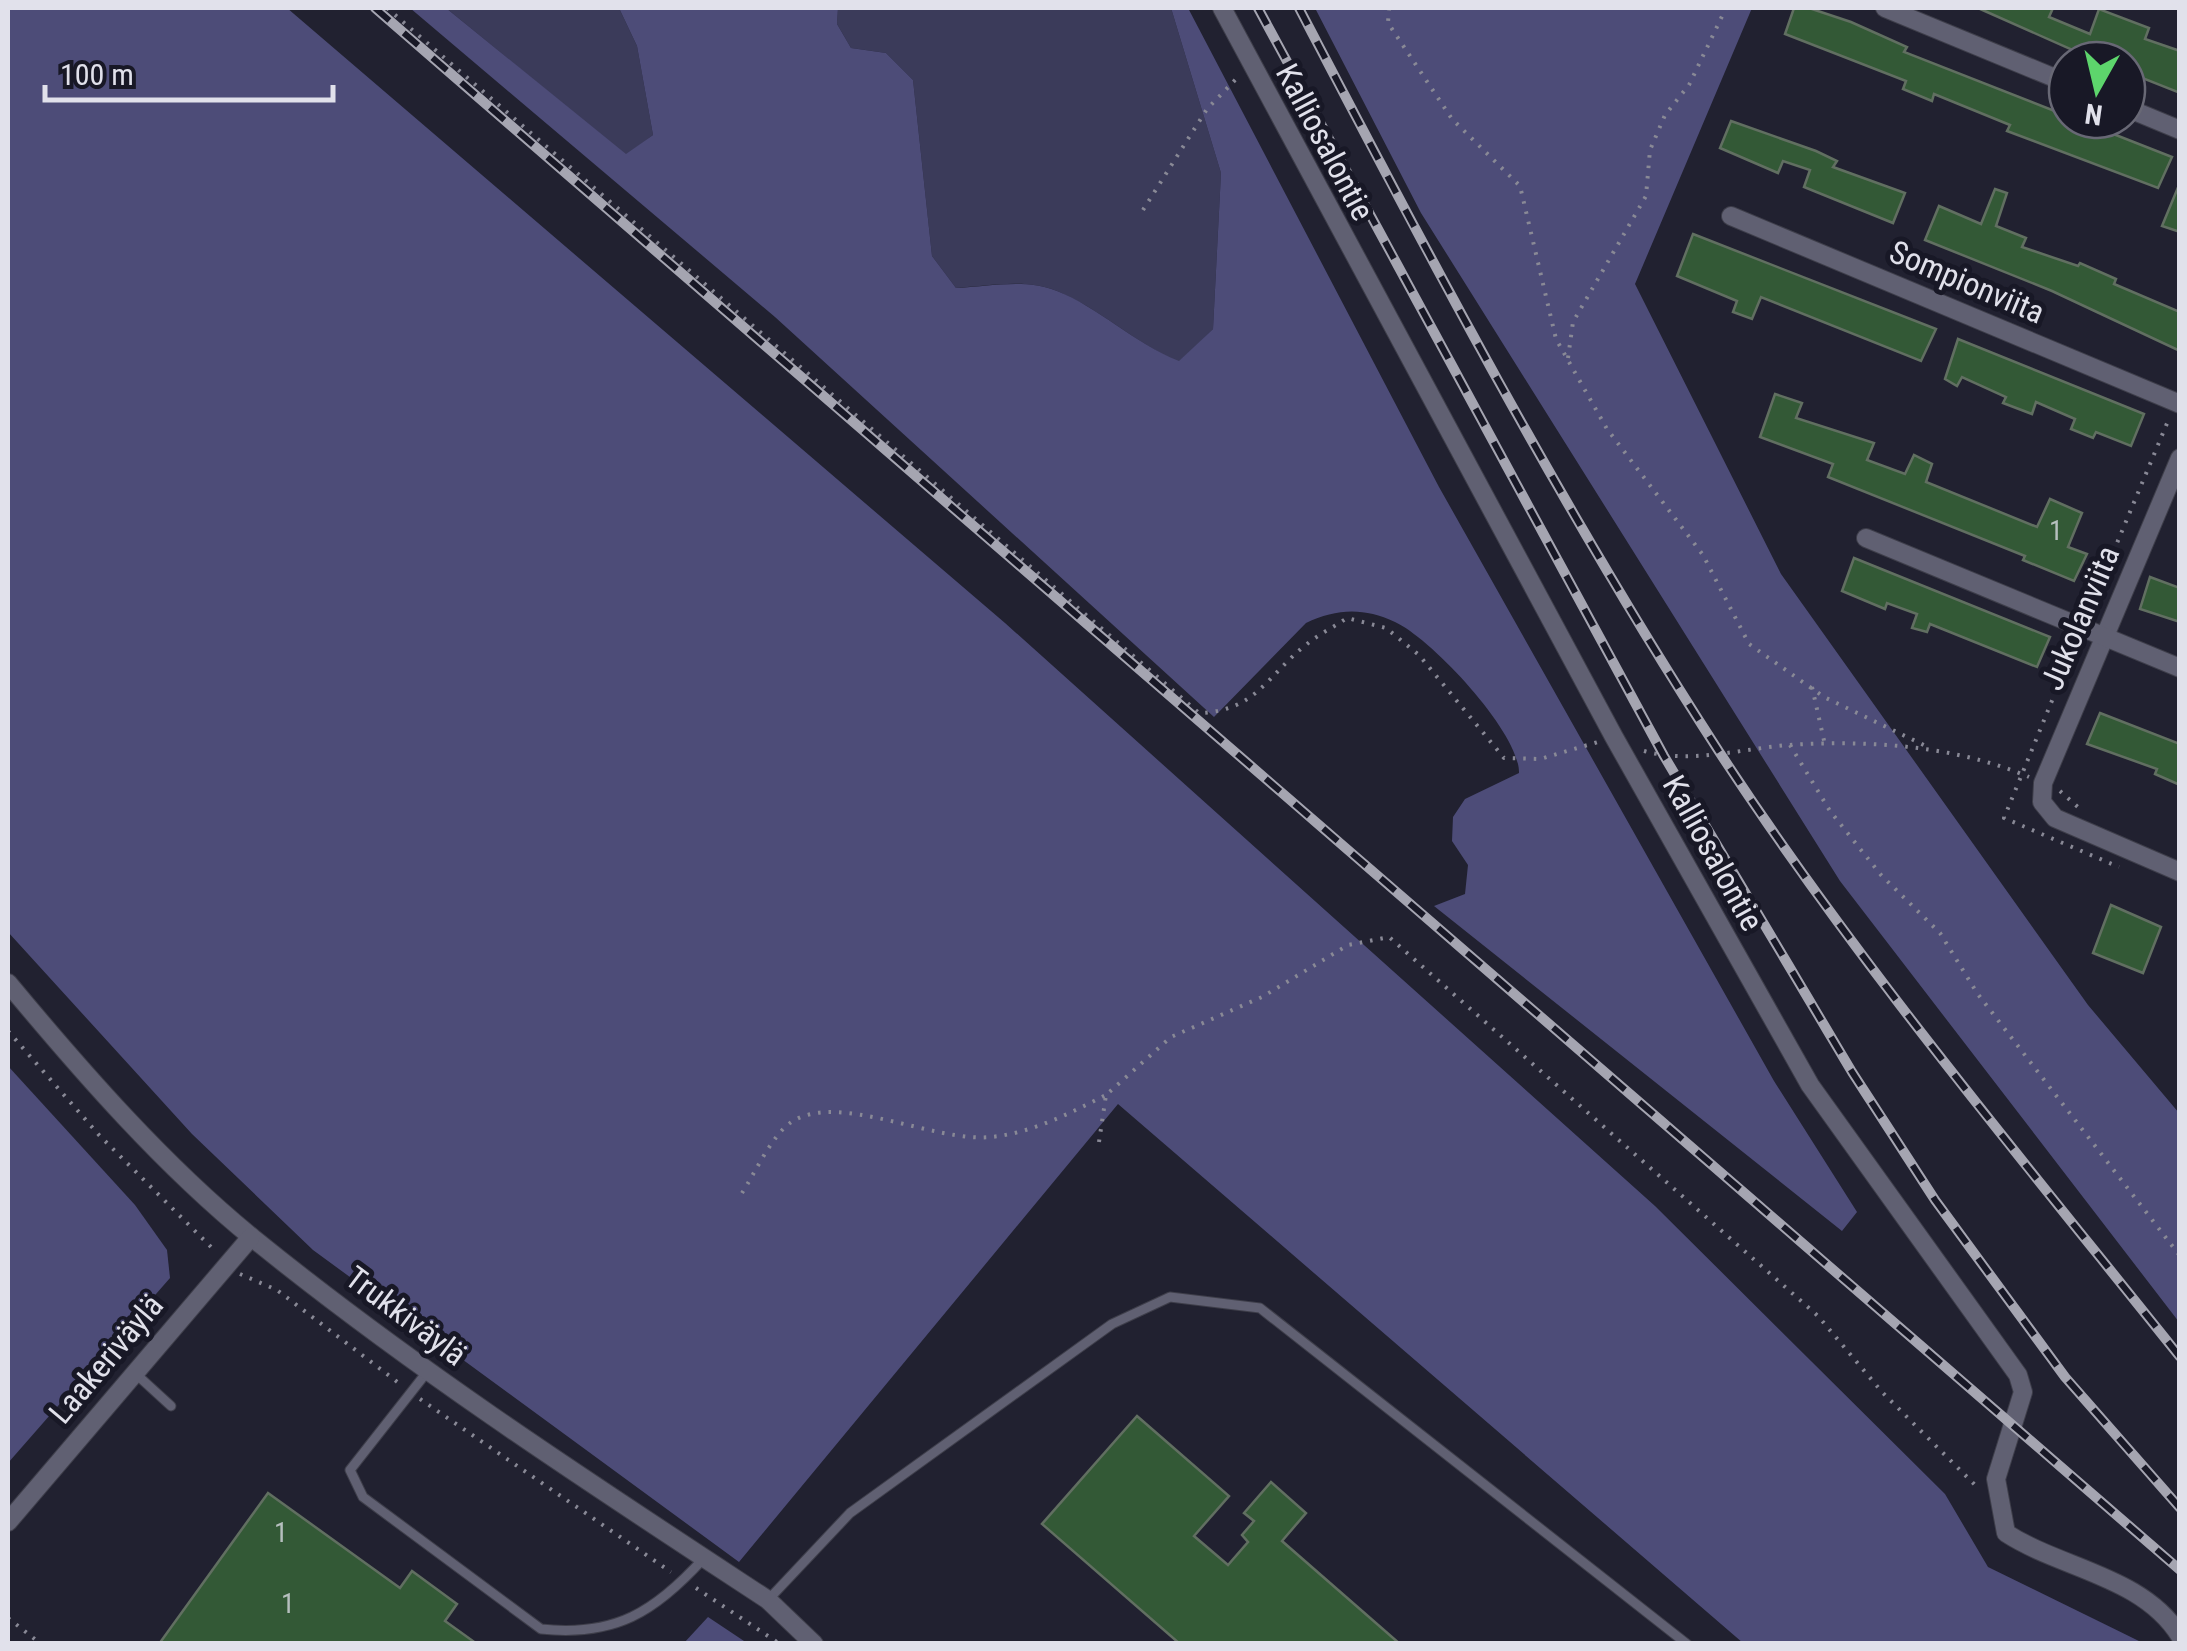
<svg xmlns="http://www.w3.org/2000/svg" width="2187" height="1651" viewBox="0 0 2187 1651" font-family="'Roboto Condensed',sans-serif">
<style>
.green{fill:#3b3b5a}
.forest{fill:#4d4c78}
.building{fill:#335936;stroke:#616f61;stroke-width:2.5}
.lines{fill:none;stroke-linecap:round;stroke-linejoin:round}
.lane-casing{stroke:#3e3e4a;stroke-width:11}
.street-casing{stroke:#3e3e4a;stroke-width:20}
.path{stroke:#898996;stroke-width:4;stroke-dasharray:2.5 8;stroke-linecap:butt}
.lane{stroke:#606072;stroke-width:9}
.street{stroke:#606072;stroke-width:18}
.rail-casing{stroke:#a5a5b1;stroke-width:10}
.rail{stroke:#181826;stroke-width:6;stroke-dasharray:19;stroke-linecap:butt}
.labels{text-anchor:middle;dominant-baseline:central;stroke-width:10;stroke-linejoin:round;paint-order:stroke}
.number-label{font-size:28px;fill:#b6bfbe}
.street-label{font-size:32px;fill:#e1e1eb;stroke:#181826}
</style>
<rect width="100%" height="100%" fill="#212130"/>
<g class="green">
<polygon points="446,8 619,8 637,46 653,135 626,155"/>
<path d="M838,8H1171L1221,173L1213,329L1179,362C1135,343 1099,308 1057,291C1027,278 987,286 956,288L932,256L913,80L886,53L851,48L837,24Z"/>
</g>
<g class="forest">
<polygon points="8,8 287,8 1005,623 1655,1206 1945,1494 1988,1567 2143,1643 1743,1643 1118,1104 739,1562 313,1250 192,1134 8,932"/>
<path d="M410,8H446L626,154L653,135L637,46L619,8H838L837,24L851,48L886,53L913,80L932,256L956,288C987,287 1026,278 1057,291C1098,307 1134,343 1179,361L1213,329L1221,173L1171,8H1188L1439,487L1774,1081L1857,1212L1842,1231L1434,906L1465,894L1468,865L1452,841L1453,817L1465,799L1519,773C1520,733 1432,639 1395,622C1363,607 1336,609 1306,623L1214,717L775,317Z"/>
<polygon points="1315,8 1752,8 1635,284 1781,574 2088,1005 2179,1113 2179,1322 1840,881 1421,213"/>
<polygon points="8,1066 135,1205 167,1250 170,1278 8,1463"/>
<polygon points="708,1617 747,1643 684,1643"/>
</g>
<g class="building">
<polygon points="1794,8 1809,8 1851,22 1907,47 1904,52 2172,157 2158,188 2007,131 2010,125 1934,94 1932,101 1903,89 1906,81 1785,34"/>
<polygon points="1978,8 2053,8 2049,17 2090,34 2099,9 2149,28 2145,39 2180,51 2180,93 2127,72 2127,60 2095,60"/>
<polygon points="1731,121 1816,151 1837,161 1833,167 1905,193 1893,223 1804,187 1810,170 1783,161 1778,173 1720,148"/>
<polygon points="2179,185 2180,185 2180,232 2162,226"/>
<polygon points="1995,189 2007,193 1996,226 2026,238 2022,247 2078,266 2080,263 2116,279 2114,284 2180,312 2180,351 2052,291 1925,240 1939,206 1981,224"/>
<polygon points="1693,234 1936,329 1921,361 1761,297 1752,319 1733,312 1737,301 1677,276"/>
<polygon points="1958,339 2144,414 2131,446 2096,432 2093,438 2071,429 2075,419 2036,402 2032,414 2003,403 2006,397 1962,377 1957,386 1945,379"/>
<polygon points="1775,394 1802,403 1796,418 1874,443 1867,460 1905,474 1914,455 1932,464 1926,482 2037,527 2050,499 2082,513 2068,547 2087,554 2074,581 2023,560 2025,556 1828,477 1833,464 1760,437"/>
<polygon points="1854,558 2050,637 2037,667 1930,624 1927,632 1912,628 1917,614 1887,603 1885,609 1842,591"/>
<polygon points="2150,577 2180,588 2180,622 2140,609"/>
<polygon points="2100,713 2180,744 2180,785 2155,774 2157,769 2087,744"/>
<polygon points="2111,905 2161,927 2143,973 2093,953"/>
<polygon points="1137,1416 1229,1496 1194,1536 1228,1565 1248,1542 1242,1535 1254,1521 1244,1513 1271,1482 1306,1513 1282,1541 1400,1644 1180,1644 1042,1524"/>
<polygon points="268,1493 400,1588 412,1571 457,1604 445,1621 477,1644 159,1644"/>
</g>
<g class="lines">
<g class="lane-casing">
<g id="lane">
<path d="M427,1372L350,1470L363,1497L541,1629C615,1637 655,1612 704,1558"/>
<polyline points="136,1374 171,1406"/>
<polyline points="768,1600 850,1513 1112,1324 1170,1297 1260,1308 1687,1644"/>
</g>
</g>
<g class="street-casing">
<g id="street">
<path d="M1222,8L1614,737L1810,1085L2018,1375L2023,1392L1996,1479L2006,1533C2061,1569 2143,1576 2180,1636"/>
<polyline points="1885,8 2067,83"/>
<polyline points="2127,108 2180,130"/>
<polyline points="1731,216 2180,404"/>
<polyline points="2180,458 2043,783 2042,802 2055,818 2180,872"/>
<polyline points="1866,538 2180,668"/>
<path d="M8,983C82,1072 164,1166 254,1239C417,1371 593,1485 768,1600L814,1644"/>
<polyline points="8,1522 251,1237"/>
</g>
</g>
<g class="path">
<path d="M387,8L1199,713C1257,711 1267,675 1307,644C1319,634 1334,627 1347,618L1386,628L1419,655L1504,758L1540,759L1598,742"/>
<polyline points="1389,8 1388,23 1452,119 1520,186 1556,339 1607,429 1703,555 1749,644 1824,697 1930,748"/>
<polyline points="1143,210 1207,109 1239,76"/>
<polyline points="1568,358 1573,322 1646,196 1650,150 1665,115 1689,85 1726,8"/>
<polyline points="2089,610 2168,421"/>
<polyline points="2076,642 2004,818 2119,867"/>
<polyline points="1812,687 1825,745"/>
<polyline points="1790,745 1830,811 1881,875 1940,933 1977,993 2180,1256"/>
<path d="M1644,751C1690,764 1740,749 1788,745C1867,740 1954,745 2029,777"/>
<polyline points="2060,791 2079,808"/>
<polyline points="8,1031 99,1135 215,1251"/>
<polyline points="1099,1142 1106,1095 1171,1037 1262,997 1348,945 1389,937 1818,1316 1882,1392 1978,1488"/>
<path d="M742,1193C755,1173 771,1137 790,1123C836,1090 934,1143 991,1137C1032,1133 1070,1113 1106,1095"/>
<polyline points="240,1274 277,1290 400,1384"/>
<polyline points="420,1399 671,1572"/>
<polyline points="696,1588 780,1644"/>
<polyline points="8,1618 41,1644"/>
</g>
<use href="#lane" class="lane"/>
<use href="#street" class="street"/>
<g class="rail-casing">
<g id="rail">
<polyline points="375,8 2180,1570"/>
<polyline points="1258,8 1664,756 1852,1072 1935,1200 2065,1377 2180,1508"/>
<path d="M1299,8C1430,259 1564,512 1718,750C1857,963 2022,1159 2180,1357"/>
</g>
</g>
<use href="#rail" class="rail"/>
</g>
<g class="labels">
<g class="number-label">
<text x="2056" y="530">1</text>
<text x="281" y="1532">1</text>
<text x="288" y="1603">1</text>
</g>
<g class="street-label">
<text transform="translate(1325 142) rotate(62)">Kalliosalontie</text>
<text transform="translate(1967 282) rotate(23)">Sompionviita</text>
<text transform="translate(2080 618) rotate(-67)">Jukolanviita</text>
<text transform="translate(1713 853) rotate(61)">Kalliosalontie</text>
<text transform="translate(406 1316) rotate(37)">Trukkiväylä</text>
<text transform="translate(106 1359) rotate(-50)">Laakeriväylä</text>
</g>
</g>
<rect width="2187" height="1651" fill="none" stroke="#e1e1eb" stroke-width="20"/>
<g transform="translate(2097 90) rotate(188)"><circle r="48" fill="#181826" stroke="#686875" stroke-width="2.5"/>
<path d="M0-8L18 38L0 25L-18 38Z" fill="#5dd56c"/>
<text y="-15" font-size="28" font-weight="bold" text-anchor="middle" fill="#e1e1eb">N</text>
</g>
<path d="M45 85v15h288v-15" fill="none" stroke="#e1e1eb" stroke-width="5"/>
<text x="60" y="85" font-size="30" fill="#e1e1eb" stroke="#181826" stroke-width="8" paint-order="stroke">100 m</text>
</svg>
